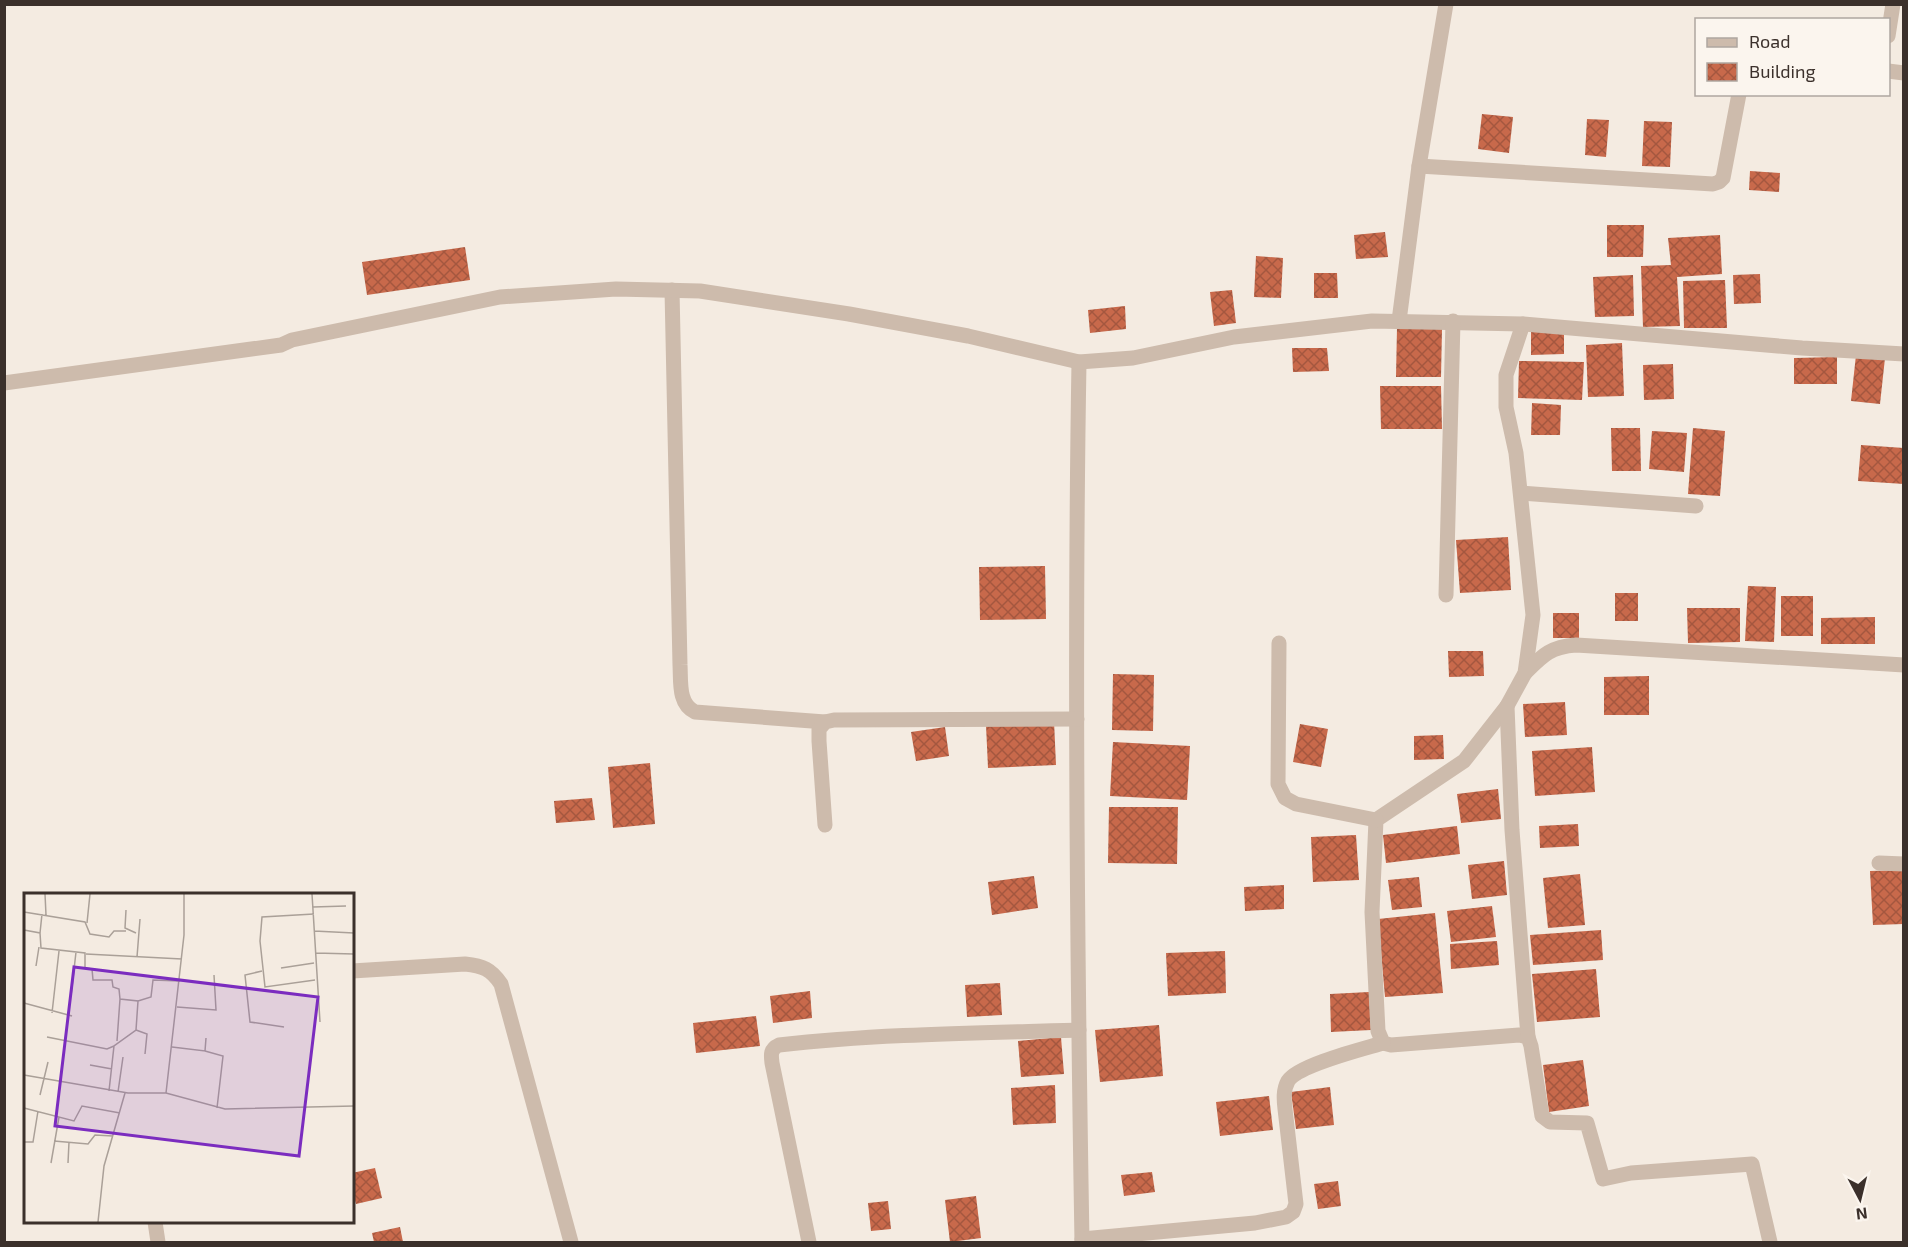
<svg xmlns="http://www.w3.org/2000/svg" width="1908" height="1247" viewBox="0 0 1908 1247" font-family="'Exo 2',sans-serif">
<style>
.building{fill:url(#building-cross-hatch)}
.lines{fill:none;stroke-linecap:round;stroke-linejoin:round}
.minor{stroke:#cdbbac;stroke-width:15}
.inset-road{fill:none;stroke:#aaa098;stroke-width:1.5}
.view{fill:#7b2cbf;fill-opacity:0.15;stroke:#7b2cbf;stroke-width:3}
.inset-edge{fill:none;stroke:#3b302b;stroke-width:3}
</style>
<defs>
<pattern id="building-cross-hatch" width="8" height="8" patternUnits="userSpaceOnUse" patternTransform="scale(1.5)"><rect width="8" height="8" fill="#c8694b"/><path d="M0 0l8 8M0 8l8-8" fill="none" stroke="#a4573f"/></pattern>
</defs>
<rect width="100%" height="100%" fill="#f4ebe1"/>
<g class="building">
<polygon points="1482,114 1513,117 1509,153 1478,149"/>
<polygon points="1587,119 1609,120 1606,157 1585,155"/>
<polygon points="1644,121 1672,122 1670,167 1642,166"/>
<polygon points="1750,171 1780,173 1779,192 1749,190"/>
<polygon points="1607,225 1644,225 1643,257 1607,257"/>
<polygon points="1385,232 1388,257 1356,259 1354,235"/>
<polygon points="1720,235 1722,274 1677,277 1680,326 1643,327 1641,266 1671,265 1668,238"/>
<polygon points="465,247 470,280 367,295 362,262"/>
<polygon points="1256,256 1283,258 1281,298 1254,297"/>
<polygon points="1314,273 1337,273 1338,298 1314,298"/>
<polygon points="1760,274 1761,303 1734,304 1733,275"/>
<polygon points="1633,275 1634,316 1595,317 1593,277"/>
<polygon points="1725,280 1727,328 1684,328 1683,281"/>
<polygon points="1232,290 1236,323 1214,326 1210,292"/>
<polygon points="1125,306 1126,329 1090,333 1088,310"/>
<polygon points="1397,328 1442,329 1441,377 1396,377"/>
<polygon points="1531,329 1564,329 1564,354 1531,355"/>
<polygon points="1622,343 1624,396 1588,397 1586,345"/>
<polygon points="1292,348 1327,348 1329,371 1293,372"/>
<polygon points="1856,355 1885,358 1880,404 1851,401"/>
<polygon points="1837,357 1837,384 1794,384 1794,358"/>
<polygon points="1519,361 1584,362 1582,400 1518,398"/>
<polygon points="1673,364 1674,399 1644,400 1643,365"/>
<polygon points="1380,386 1441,386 1442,429 1381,429"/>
<polygon points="1532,403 1561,405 1560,435 1531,435"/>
<polygon points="1611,428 1640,428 1641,471 1612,471"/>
<polygon points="1693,428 1725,431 1720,496 1688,494"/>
<polygon points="1652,431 1687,433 1684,472 1649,469"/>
<polygon points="1861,445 1904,448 1904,484 1858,481"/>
<polygon points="1508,537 1511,590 1460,593 1456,540"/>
<polygon points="1045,566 1046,619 980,620 979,567"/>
<polygon points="1748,586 1776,587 1774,642 1745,641"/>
<rect x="1615" y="593" width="23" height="28"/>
<rect x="1781" y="596" width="32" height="40"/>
<polygon points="1687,608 1740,608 1740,642 1688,643"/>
<rect x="1553" y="613" width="26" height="25"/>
<polygon points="1875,617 1875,644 1821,644 1821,618"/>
<polygon points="1448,651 1483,651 1484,676 1449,677"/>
<polygon points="1113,674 1154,675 1153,731 1112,730"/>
<polygon points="1649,676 1649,715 1604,715 1604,677"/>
<polygon points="1565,702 1567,735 1525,737 1523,704"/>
<polygon points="1054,721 1056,765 988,768 986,725"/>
<polygon points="1300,724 1328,729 1321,767 1293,762"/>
<polygon points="945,727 949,756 916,761 911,732"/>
<polygon points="1443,735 1444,759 1414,760 1414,736"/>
<polygon points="1113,742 1190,746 1187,800 1110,796"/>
<polygon points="1592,747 1595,792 1535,796 1532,751"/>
<polygon points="650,763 655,824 613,828 608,767"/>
<polygon points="1498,789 1501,819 1461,823 1457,794"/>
<polygon points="592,798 595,820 556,823 554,801"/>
<polygon points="1109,807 1178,807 1177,864 1108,863"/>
<polygon points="1578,824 1579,846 1540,848 1539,826"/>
<polygon points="1457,826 1460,854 1386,863 1383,835"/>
<polygon points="1356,835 1359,880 1313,882 1311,837"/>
<polygon points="1504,861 1507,895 1472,899 1468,865"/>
<polygon points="1904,870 1904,924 1873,925 1870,871"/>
<polygon points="1580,874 1585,925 1548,928 1543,878"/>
<polygon points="1034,876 1038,908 992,915 988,882"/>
<polygon points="1419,877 1422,907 1392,910 1388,880"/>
<polygon points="1284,885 1284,909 1245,911 1244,887"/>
<polygon points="1492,906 1496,937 1451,942 1447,911"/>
<polygon points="1435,913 1443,993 1385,997 1378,919"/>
<polygon points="1601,930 1603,960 1533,965 1530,935"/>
<polygon points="1497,941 1499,965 1451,969 1450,944"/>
<polygon points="1225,951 1226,993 1168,996 1166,953"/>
<polygon points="1596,969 1600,1017 1537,1022 1532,974"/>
<polygon points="1000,983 1002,1015 967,1017 965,985"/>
<polygon points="810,991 812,1018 773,1023 770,996"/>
<polygon points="1369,992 1371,1030 1331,1032 1330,994"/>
<polygon points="756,1016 760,1046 696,1053 693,1023"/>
<polygon points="1159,1025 1163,1076 1100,1082 1095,1030"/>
<polygon points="1061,1037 1064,1074 1021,1077 1018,1041"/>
<polygon points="1583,1060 1589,1106 1549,1112 1543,1065"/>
<polygon points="1055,1085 1056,1123 1013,1125 1011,1088"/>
<polygon points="1330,1087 1334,1125 1296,1129 1291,1092"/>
<polygon points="1269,1096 1273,1130 1220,1136 1216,1102"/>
<polygon points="375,1168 382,1198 356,1204 352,1189 352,1173"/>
<polygon points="1152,1172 1155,1192 1124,1196 1121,1175"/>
<polygon points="1338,1181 1341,1206 1318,1209 1314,1184"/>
<polygon points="976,1196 981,1238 950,1242 945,1200"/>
<polygon points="888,1201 891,1229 871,1231 868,1203"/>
<polygon points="400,1227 403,1242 374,1242 372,1233"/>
</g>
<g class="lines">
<g class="minor">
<polyline points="1888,36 1893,4"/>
<polyline points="1888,71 1904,73"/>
<polyline points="1419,166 1713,184 1719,182 1723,178 1739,94"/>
<path d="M672,290L680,665C681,682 678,704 695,712L825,722"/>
<polyline points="1399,321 1419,166 1446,4"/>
<polyline points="1523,324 1506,375 1506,407 1516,453 1533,615 1525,673 1507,706 1464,761 1376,820 1372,912 1378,1031 1383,1043 1391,1045 1519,1035 1528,1037 1531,1046 1542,1116 1550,1122 1587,1123 1603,1179 1631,1173 1752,1164 1770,1242"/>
<path d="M1079,362C1074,655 1077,949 1082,1242"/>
<polyline points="4,383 281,345 292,340 500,297 616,289 700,291 849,314 968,336 1079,362 1133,358 1234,337 1372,321 1523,324 1802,348 1904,354"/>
<polyline points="1521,493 1696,506"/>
<polyline points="1446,595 1453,321"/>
<polyline points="1279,643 1278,784 1285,798 1296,804 1376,820"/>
<path d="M1525,673C1543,655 1550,647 1576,645L1904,665"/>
<polyline points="1507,706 1512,830 1528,1037"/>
<polyline points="825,825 819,741 819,729 825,722 834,720 1077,719"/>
<polyline points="1879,863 1904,864"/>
<path d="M352,971L465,964C483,966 491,969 501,984L571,1242"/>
<polyline points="155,1222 158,1242"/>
<path d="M1082,1239L1255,1223L1286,1217L1293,1212L1296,1204L1285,1109C1284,1100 1283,1090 1288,1081C1298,1065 1363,1049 1383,1043"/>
<path d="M809,1242L772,1063C771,1055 770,1049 779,1045C878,1034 979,1033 1079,1030"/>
</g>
</g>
<g transform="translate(24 893)">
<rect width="330" height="330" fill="#f4ebe1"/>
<path class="inset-road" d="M21,1L22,22M288,1L296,129M289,14L322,13M102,17L101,35L112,40M0,19L61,29L66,41L85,44L90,38H102M290,21L238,24L236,48L241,94L291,87M63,30L66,1M0,37L16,40L17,55L61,60V75L68,76L69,87H88L89,94L95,96L96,106L114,108L112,137L90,153L85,198M290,38L330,40M16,40L18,21M291,60L330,61M62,61L158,66M113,64L116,26M12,73L15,54M257,75L290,70M238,78L221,82L226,129L260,134M47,103L52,59M114,108L127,104L129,87L156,88M0,110L48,123M153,114L192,117L190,82M28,120L35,58M112,137L123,141L121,161M23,144L83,156L90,153M93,148L96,106M148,154L181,158L182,145M181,158L199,163L193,215M66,172L88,176M0,182L104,200H142L201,216L330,213M94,199L99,164M142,200L160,42V1M16,202L24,169M0,215L50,228L58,213L96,220M30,248L64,251L71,242L89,243M0,249H9L14,218M27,270L35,224M44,270L45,249M74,329L80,273L101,200"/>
<path class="view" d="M50,74L294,104L275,263L31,233Z"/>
<rect width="330" height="330" class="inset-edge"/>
</g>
<rect width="1908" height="1247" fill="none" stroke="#3b302b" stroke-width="12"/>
<rect x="1695" y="18" width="195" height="78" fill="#fbf5ee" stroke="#aea6a0" stroke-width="1.5"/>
<rect x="1707" y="38" width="30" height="9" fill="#cdbbac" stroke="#aea6a0" stroke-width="1.5"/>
<text x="1749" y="48" font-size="18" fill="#3b302b">Road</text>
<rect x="1707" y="63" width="30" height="18" fill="url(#building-cross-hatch)" stroke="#aea6a0" stroke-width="1.5"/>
<text x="1749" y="78" font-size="18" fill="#3b302b">Building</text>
<g transform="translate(1860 1199) rotate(173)" stroke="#fbf5ee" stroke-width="4.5" paint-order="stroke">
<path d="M0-4.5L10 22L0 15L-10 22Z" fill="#3b302b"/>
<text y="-9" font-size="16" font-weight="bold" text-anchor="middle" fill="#3b302b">N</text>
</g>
</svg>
